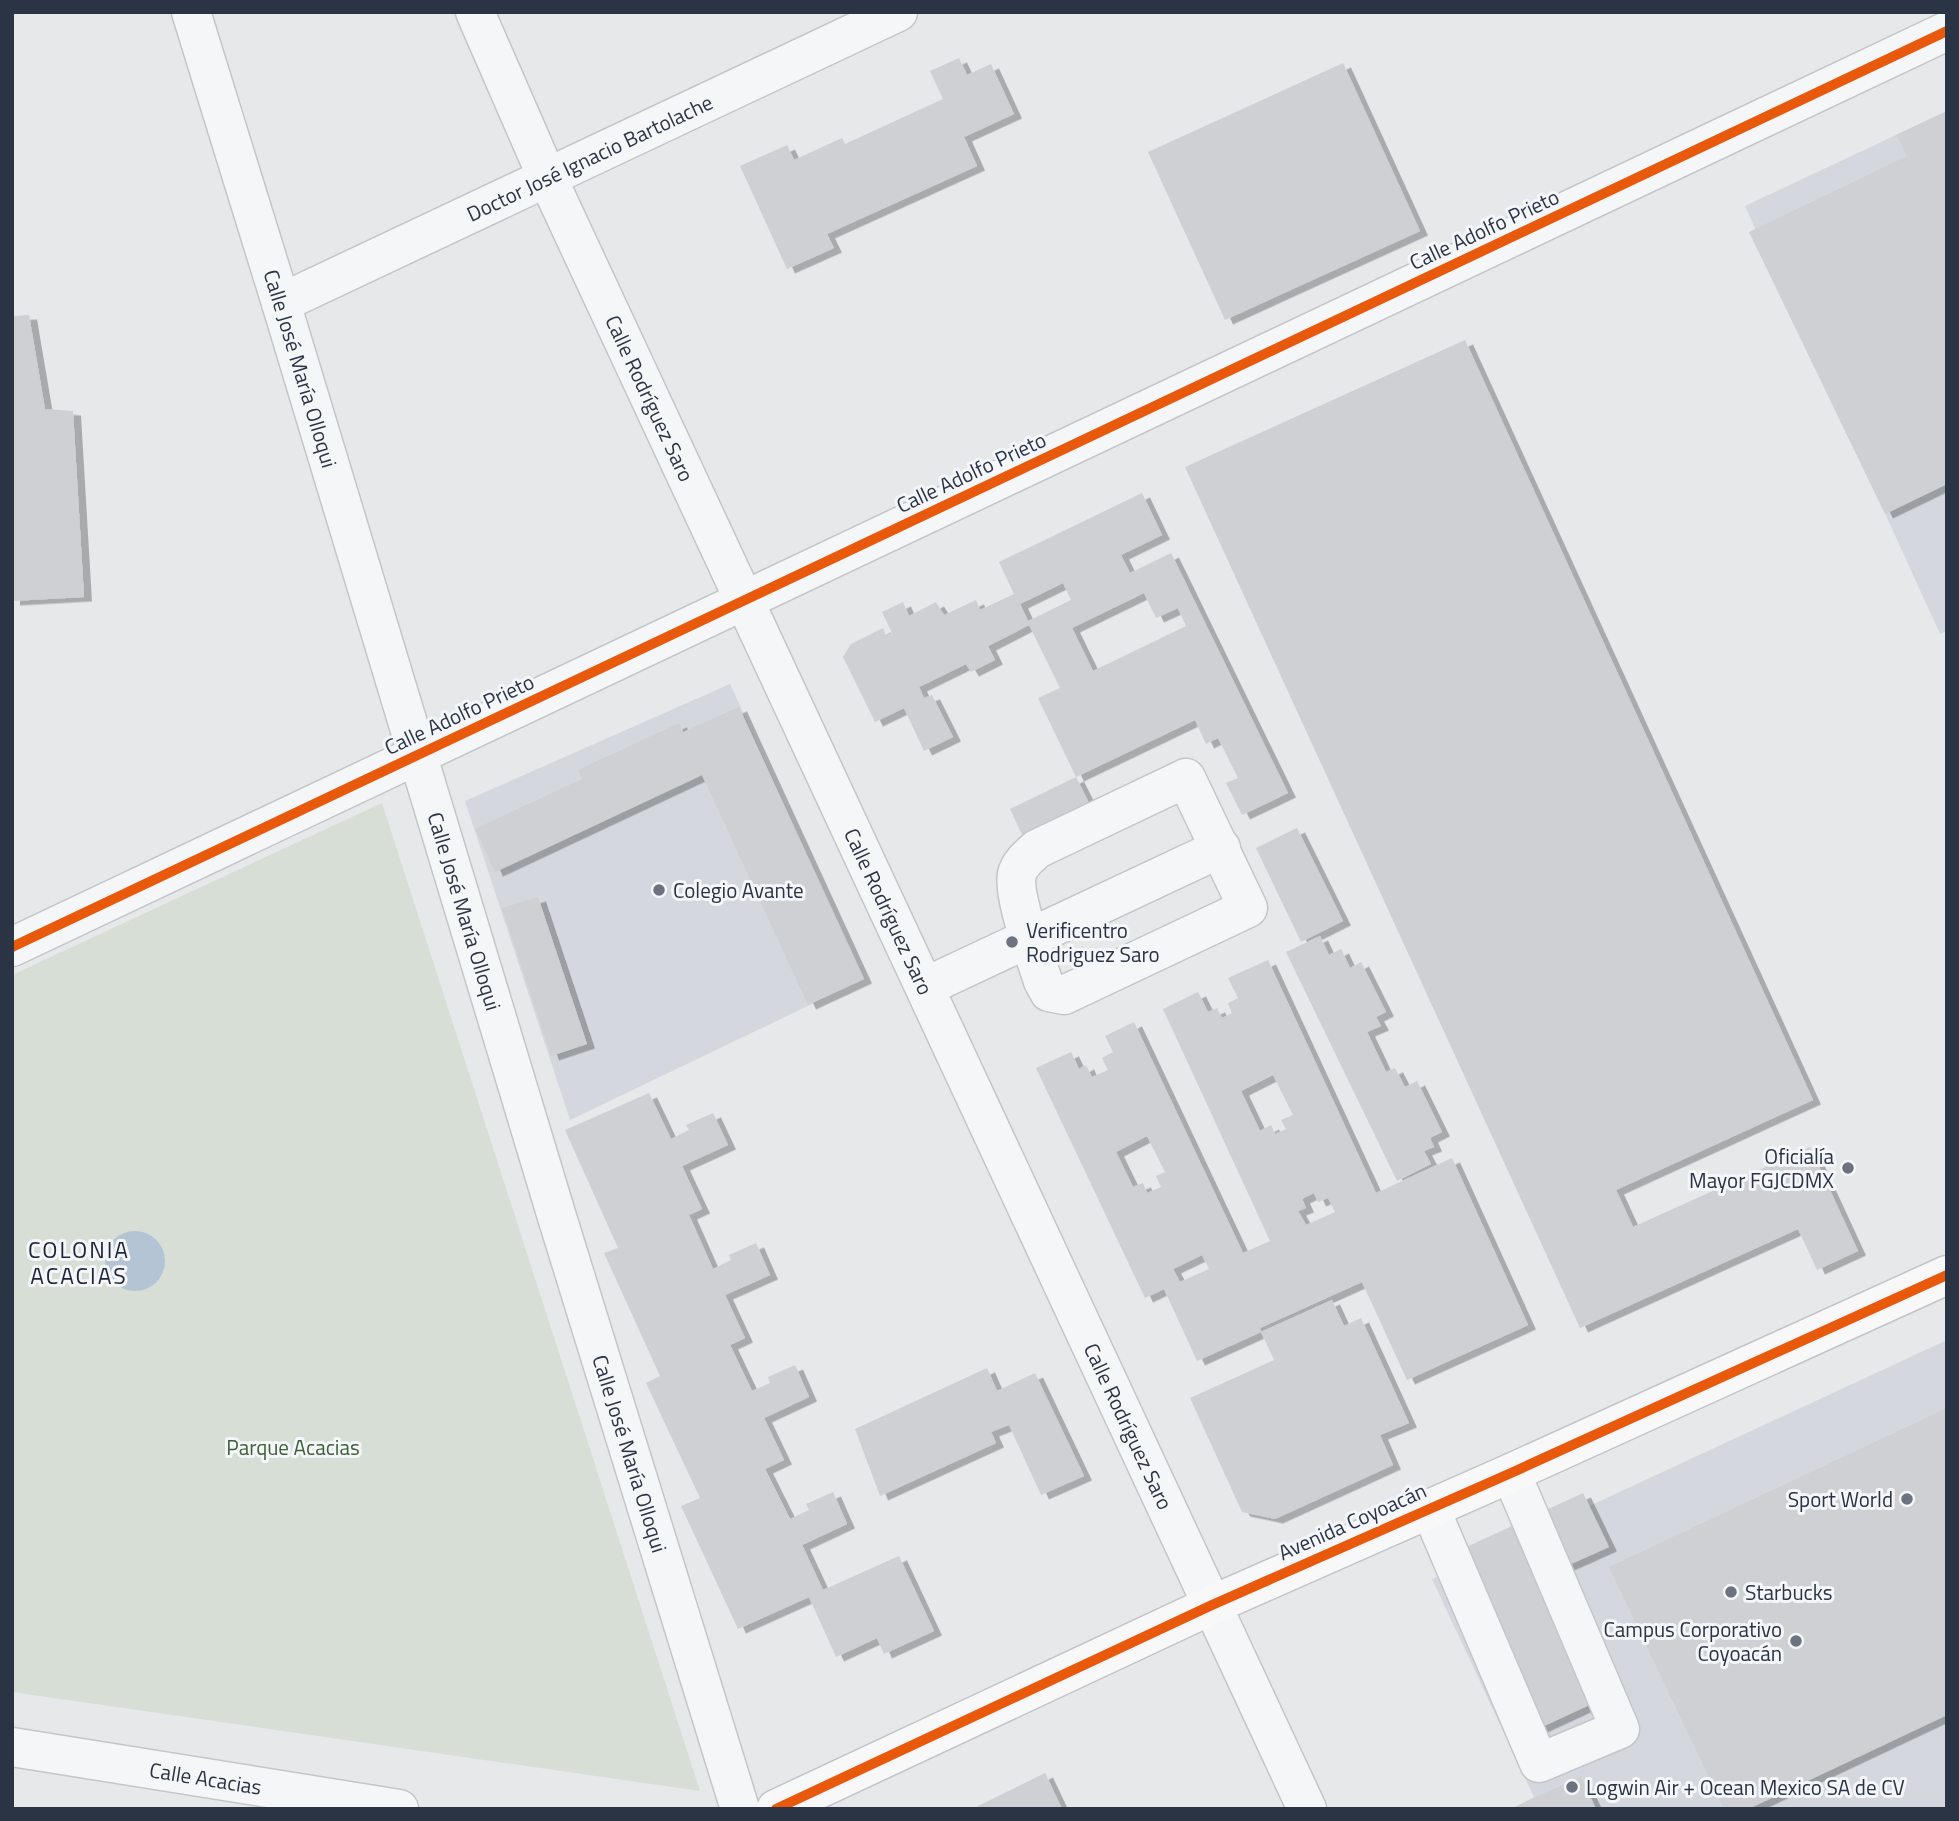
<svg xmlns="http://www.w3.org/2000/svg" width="1959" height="1821" viewBox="0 0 1959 1821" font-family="'Titillium Web',sans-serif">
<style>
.built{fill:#d4d7dd}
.green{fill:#d6ded6}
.water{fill:#b4c4d5}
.building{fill:#ced0d3;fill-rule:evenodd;filter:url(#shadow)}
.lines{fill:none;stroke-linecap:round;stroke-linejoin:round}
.minor-casing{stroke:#c4c6c8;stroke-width:41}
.major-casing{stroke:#c2c5c8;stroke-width:41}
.minor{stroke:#f5f6f7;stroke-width:38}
.major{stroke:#f8f8f8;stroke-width:38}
.cycleway-casing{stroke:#f4f6f9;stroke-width:15}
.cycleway{stroke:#e8590c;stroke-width:10}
.poi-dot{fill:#6c737f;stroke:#f4f6f9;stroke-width:2.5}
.labels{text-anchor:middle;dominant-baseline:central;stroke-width:6;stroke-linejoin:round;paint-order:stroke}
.street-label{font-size:21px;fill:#2b3445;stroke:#f4f6f9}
.poi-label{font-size:21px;fill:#2b3445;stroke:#f4f6f9;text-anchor:start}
.park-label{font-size:21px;fill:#3f6138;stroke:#f4f6f9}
.neighbourhood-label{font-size:23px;letter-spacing:2px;fill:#1d2536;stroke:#f4f6f9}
</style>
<defs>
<filter id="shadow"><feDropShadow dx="8" dy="4.5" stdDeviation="0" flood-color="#0004"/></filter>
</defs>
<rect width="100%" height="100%" fill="#e6e8ea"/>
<g class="built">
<polygon points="1947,111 1947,631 1940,634 1745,206"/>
<polygon points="730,684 864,979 570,1120 465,801"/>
<polygon points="1947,1340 1947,1809 1511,1809 1534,1797 1432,1579"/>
</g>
<polygon class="green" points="382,803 700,1791 12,1692 12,975"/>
<circle class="water" cx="135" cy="1261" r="30"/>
<g class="building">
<polygon points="959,58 967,75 991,64 1014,114 964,137 977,166 827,234 834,248 787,269 740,166 787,145 794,160 842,138 845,144 943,99 930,71"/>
<polygon points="1343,63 1420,231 1225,320 1148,152"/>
<polygon points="1947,111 1947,484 1885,514 1749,232 1907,156 1896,135"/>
<polygon points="29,315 45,409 73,411 84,597 12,601 12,316"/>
<polygon points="1465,340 1813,1100 1616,1190 1633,1227 1810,1147 1858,1251 1817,1270 1798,1229 1580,1328 1185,467"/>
<path d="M1142,493L1162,535L1121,555L1130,573L1171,553L1288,793L1242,815L1226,783L1238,778L1218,738L1206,744L1195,720L1076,777L1038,698L1060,688L1029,625L988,646L995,660L971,672L966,664L919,687L924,698L932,695L953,737L924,751L904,708L875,722L843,657L851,644L883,628L886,636L892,633L882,612L903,602L909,616L936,602L944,615L976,600L980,610L1014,594L999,562ZM1063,583L1071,600L1028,621L1020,604ZM1144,593L1156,618L1178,608L1186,626L1093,671L1072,628Z"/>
<polygon points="739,707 864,979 808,1005 702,775 495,872 475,829 582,779 578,770 679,723 683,732"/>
<polygon points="1076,777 1091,807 1024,839 1010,809"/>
<polygon points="1297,828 1343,921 1301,942 1256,848"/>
<polygon points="538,897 587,1044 551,1056 502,908"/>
<polygon points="1320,936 1329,955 1341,949 1350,968 1361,962 1386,1012 1376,1017 1381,1026 1367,1032 1386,1072 1395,1068 1405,1087 1417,1081 1442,1132 1430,1138 1434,1147 1424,1151 1431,1164 1397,1181 1286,952"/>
<path d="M1268,960L1376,1193L1452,1158L1528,1325L1407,1380L1362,1282L1260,1328L1261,1332L1197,1361L1164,1289L1145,1298L1036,1068L1071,1052L1079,1069L1086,1065L1092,1077L1108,1070L1102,1058L1113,1052L1105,1036L1134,1022L1243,1253L1270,1241L1163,1009L1198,992L1208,1012L1217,1008L1222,1018L1232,1013L1228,1003L1238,998L1228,978ZM1273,1075L1293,1115L1281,1120L1286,1129L1275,1134L1271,1125L1260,1131L1241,1091ZM1147,1136L1165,1172L1156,1176L1161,1187L1147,1193L1143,1183L1133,1187L1116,1152ZM1314,1193L1318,1202L1328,1198L1335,1212L1306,1225L1298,1211L1306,1208L1302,1199ZM1202,1255L1209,1269L1180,1282L1173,1269Z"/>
<polygon points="649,1093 671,1139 689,1130 686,1125 713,1113 728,1145 682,1166 702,1209 689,1215 713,1269 731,1260 729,1255 756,1243 770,1275 725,1295 745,1338 730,1345 752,1391 770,1383 768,1377 795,1365 809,1397 764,1418 784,1460 765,1469 790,1519 809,1510 806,1504 833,1492 847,1524 802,1545 823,1590 899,1556 934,1631 884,1654 877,1638 836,1657 809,1597 738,1629 681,1506 700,1498 646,1383 660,1376 604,1253 618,1248 565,1130"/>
<polygon points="1332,1300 1344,1326 1361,1318 1409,1423 1380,1435 1393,1465 1275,1519 1242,1512 1190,1398 1274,1360 1261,1332"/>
<polygon points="987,1368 997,1391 1035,1373 1084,1476 1041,1495 1009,1425 991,1432 996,1443 880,1496 855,1429"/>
<polygon points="1947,1408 1947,1715 1748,1809 1724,1809 1609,1567"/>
<polygon points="1583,1493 1609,1547 1553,1572 1611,1695 1518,1738 1462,1549"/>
<polygon points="1045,1773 1062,1809 972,1809"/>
<polygon points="1581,1777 1596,1809 1511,1809 1534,1798"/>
</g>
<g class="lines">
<g class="minor-casing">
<g id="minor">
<path id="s1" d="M191,12L281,303L557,1217L740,1809"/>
<path id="s2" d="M475,12L547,177L1307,1809"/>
<path id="s3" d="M281,303L898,12"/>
<path d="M1186,778L1248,908L1064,995L1049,992L1043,981C1036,959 1012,894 1017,874C1020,863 1029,856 1037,849Z"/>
<polyline points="12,947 1947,31"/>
<polyline points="925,987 1221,848"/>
<polyline points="1430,1508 1539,1763 1620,1729 1511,1473"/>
<path id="s4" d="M12,1747L399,1809"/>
</g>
</g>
<g class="major-casing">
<polyline id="major" points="776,1809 1212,1605 1511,1473 1947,1275"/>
</g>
<use href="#minor" class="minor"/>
<use href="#major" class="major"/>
<g class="cycleway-casing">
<g id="cycleway">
<polyline points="12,947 1947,31"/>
<polyline points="776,1809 1212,1605 1511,1473 1947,1275"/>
</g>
</g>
<use href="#cycleway" class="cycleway"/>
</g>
<g class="poi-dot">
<circle cx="659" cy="890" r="7"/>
<circle cx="1012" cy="942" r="7"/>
<circle cx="1848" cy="1168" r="7"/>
<circle cx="1907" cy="1499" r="7"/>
<circle cx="1731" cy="1592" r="7"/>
<circle cx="1796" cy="1641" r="7"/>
<circle cx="1572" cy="1787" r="7"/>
</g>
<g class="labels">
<g class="street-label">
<text stroke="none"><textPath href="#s3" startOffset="341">Doctor José Ignacio Bartolache</textPath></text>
<text transform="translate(1484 229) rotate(-25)">Calle Adolfo Prieto</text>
<text stroke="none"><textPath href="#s1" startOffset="373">Calle José María Olloqui</textPath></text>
<text stroke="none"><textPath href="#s2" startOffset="424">Calle Rodríguez Saro</textPath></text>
<text transform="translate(971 472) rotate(-25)">Calle Adolfo Prieto</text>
<text transform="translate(459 714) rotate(-25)">Calle Adolfo Prieto</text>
<text stroke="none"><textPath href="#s1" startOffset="940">Calle José María Olloqui</textPath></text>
<text stroke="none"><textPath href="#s2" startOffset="990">Calle Rodríguez Saro</textPath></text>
<text stroke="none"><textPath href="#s2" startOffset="1558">Calle Rodríguez Saro</textPath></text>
<text stroke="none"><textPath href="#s1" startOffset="1507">Calle José María Olloqui</textPath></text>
<text transform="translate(1352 1521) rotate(-24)">Avenida Coyoacán</text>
<text stroke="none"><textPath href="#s4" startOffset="196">Calle Acacias</textPath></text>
</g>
<g class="poi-label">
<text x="673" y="890">Colegio Avante</text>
<text x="1026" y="930">Verificentro<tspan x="1026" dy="24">Rodriguez Saro</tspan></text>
<text x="1834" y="1156" text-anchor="end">Oficialía<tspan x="1834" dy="24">Mayor FGJCDMX</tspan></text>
<text x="1893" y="1499" text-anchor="end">Sport World</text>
<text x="1745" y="1592">Starbucks</text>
<text x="1782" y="1629" text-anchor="end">Campus Corporativo<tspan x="1782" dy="24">Coyoacán</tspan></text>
<text x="1586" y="1787">Logwin Air + Ocean Mexico SA de CV</text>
</g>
<g class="park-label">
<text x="293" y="1447">Parque Acacias</text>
</g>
<g class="neighbourhood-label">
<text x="79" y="1249">COLONIA<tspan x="79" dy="26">ACACIAS</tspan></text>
</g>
</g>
<rect width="1959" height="1821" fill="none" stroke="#2b3445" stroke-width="28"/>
</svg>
